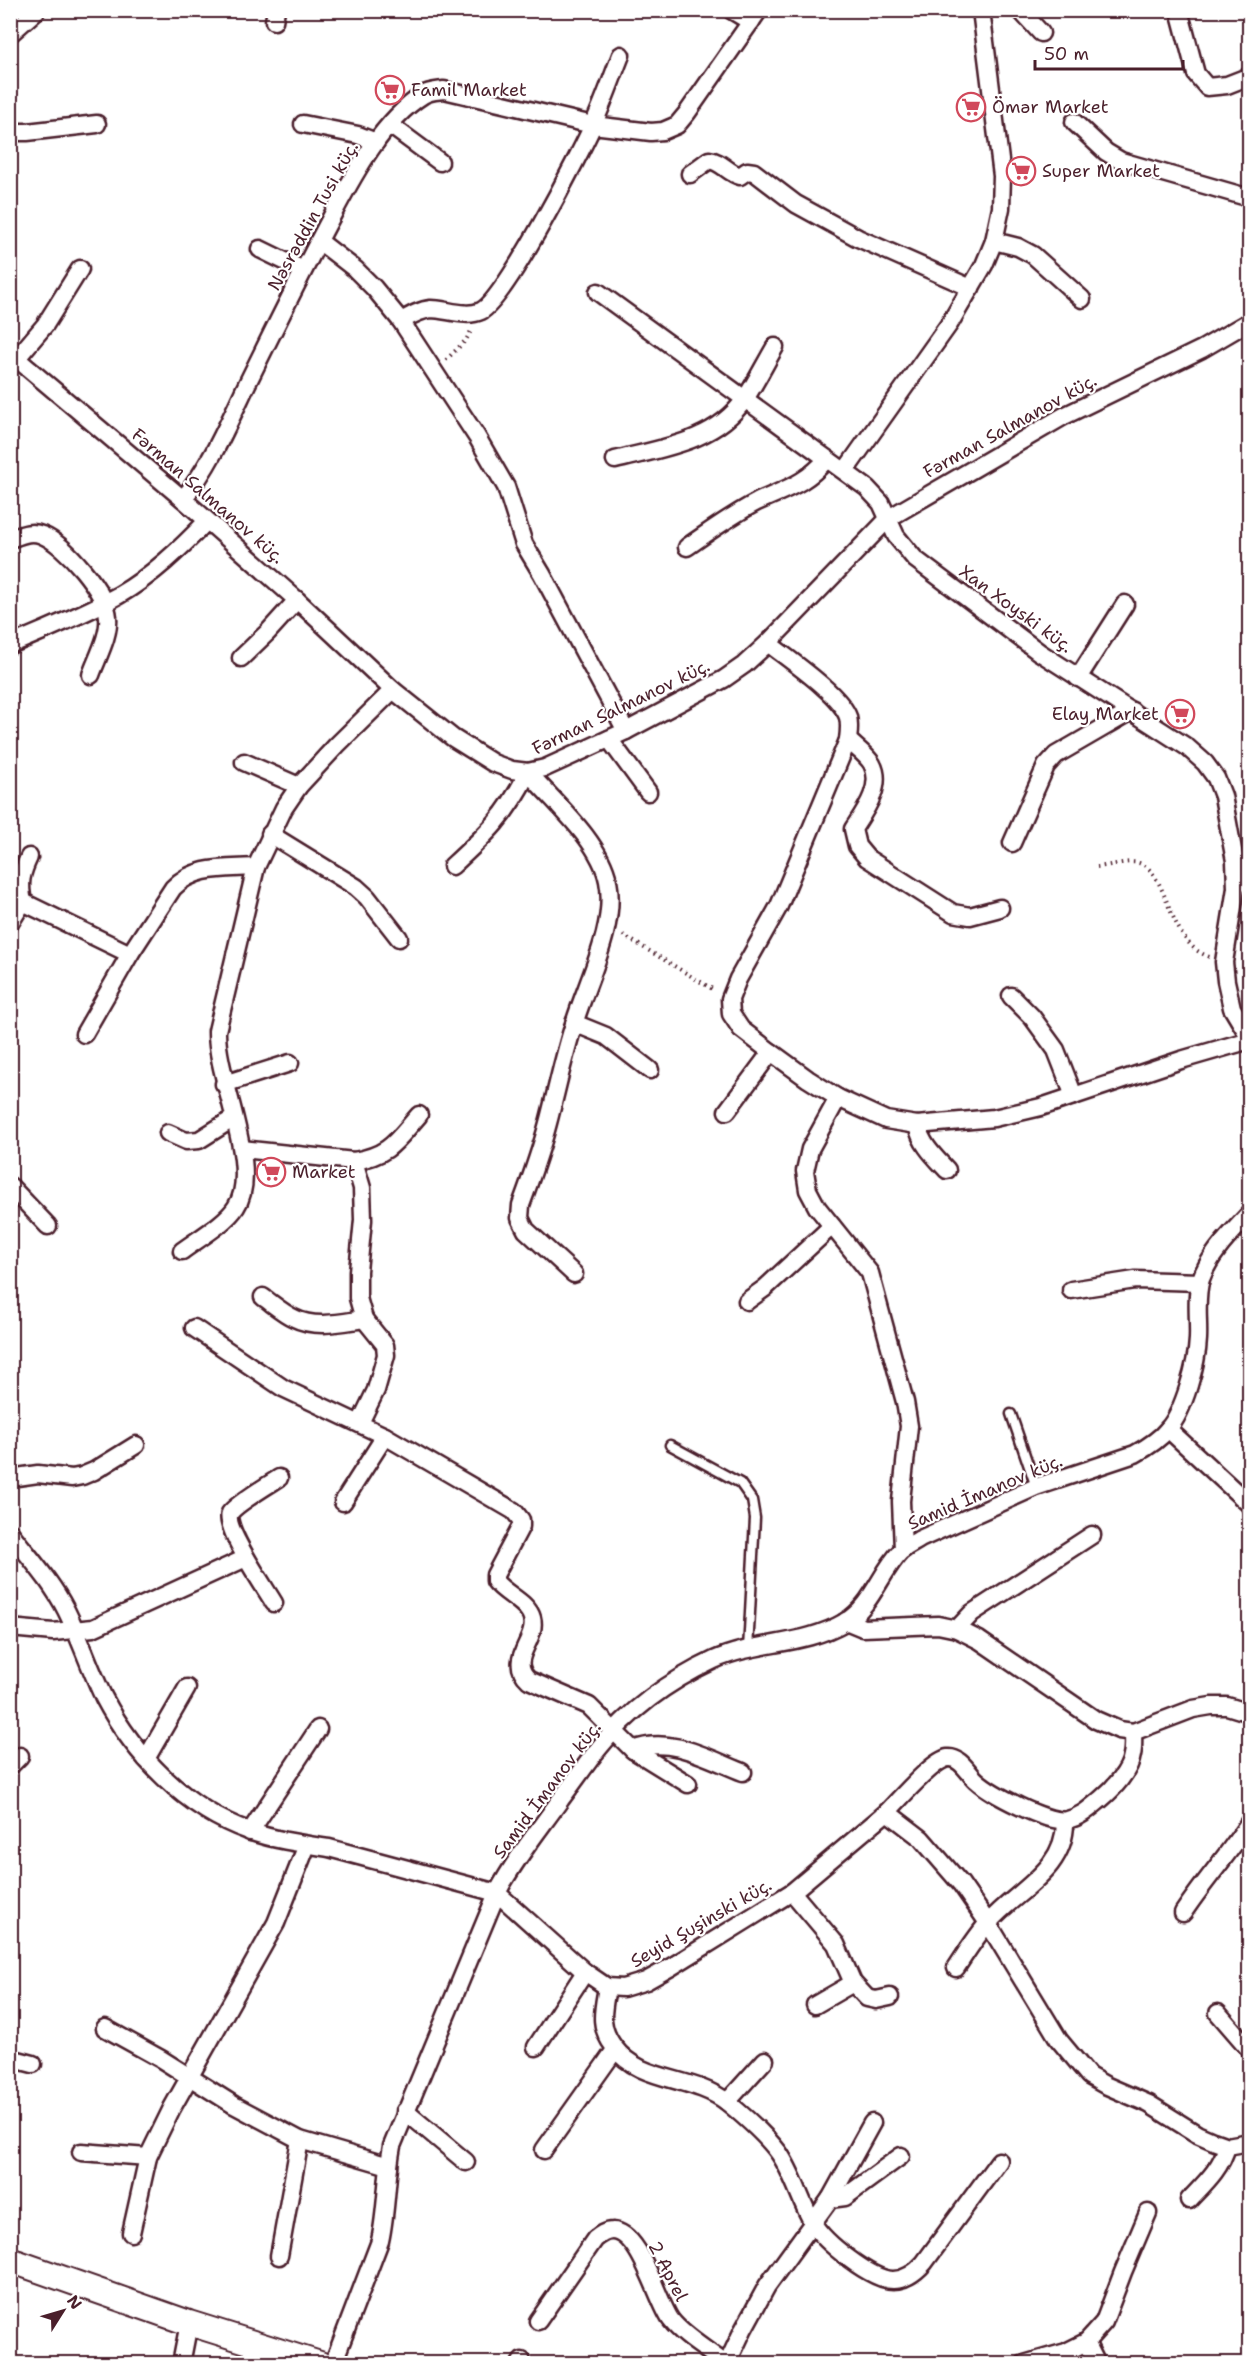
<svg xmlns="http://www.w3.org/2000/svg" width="1260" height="2374" viewBox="0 0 1260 2374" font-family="'Shantell Sans',sans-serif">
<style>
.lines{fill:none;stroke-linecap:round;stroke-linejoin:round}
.lane-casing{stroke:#4a1f2b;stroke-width:13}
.street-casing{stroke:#4a1f2b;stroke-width:21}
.secondary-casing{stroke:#4a1f2b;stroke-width:28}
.path{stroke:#4a1f2b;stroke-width:4;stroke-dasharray:1.5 4.5;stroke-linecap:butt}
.lane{stroke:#fff;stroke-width:8}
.street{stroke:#fff;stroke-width:16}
.secondary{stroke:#fff;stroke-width:24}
.labels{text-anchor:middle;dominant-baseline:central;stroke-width:4.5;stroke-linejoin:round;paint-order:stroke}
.poi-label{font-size:18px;fill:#4a1f2b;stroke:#fff;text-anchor:start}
.street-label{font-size:18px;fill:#4a1f2b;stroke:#fff}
</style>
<rect width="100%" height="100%" fill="#fff"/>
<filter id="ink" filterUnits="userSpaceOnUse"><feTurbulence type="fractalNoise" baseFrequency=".0167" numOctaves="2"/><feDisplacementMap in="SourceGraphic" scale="12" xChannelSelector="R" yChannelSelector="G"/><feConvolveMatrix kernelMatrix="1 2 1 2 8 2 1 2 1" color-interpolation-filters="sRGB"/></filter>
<g filter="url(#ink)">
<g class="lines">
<g class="lane-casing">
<g id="lane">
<polyline points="1011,1414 1036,1487"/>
<polyline points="670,1445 740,1483 752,1500 755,1518 748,1650"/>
</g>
</g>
<g class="street-casing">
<g id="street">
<polyline points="731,10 751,22"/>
<polyline points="1020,10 1041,33"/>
<polyline points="1179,10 1196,74 1207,87 1227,85 1250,76"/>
<polyline points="274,21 276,10"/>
<polyline points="10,34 37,10"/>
<polyline points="1074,122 1106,152 1121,161 1250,198"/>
<polyline points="303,124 358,135 376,142"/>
<polyline points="390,125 440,162"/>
<polyline points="10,132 27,132 97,124"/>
<path d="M690,174L709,160C721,161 728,173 740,176L747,171L754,172L796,204L858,238L971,288"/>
<polyline points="319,241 355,269 374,288 401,321 477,437 506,487 524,544 542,574 626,731"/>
<polyline points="994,241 1018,247 1033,255 1082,299"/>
<polyline points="260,249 303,270"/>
<polyline points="598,292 867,488 881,503 896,536 915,559 1039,652 1187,747 1205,763 1216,778 1223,796 1235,861 1236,888 1224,962 1226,981 1232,1008 1250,1038"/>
<path d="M401,321C410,316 420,310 431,309C446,309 466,318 481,311C505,300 580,154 594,123C604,101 612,78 621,55"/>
<polyline points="10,353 183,499 297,600 393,690 453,738 493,763 512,770 528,772 545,768 626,731 724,679 744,665 768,643 889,518 1064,416 1202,349 1250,321"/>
<polyline points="17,358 45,325 80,269"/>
<path d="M615,460C662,448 715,442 745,399C756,382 765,364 775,347"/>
<polyline points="845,471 950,323 984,265 994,241 1001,208 1002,176 981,10"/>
<path d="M183,499C211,465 228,424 247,384C275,327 303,270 333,214C354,174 383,120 423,95C429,91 437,91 444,90L593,125L651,132L663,131L677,125L687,113L759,10"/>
<path d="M10,539C21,535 31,530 42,535C65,544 106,592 108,617C110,635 97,658 91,675"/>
<path d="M687,547C710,531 732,515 757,502C787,488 804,485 827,459"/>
<path d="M768,643C788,659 840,694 848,717C850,725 849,732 848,740L779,906L738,979L730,999L731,1014L741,1029L771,1052L808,1079L838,1098L886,1120L917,1125L994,1118L1041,1107L1181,1060L1250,1040"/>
<path d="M10,645C47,629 85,614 119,595C152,576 181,548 207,521"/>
<polyline points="241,658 268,632 297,600"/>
<polyline points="1078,678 1125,604"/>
<polyline points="609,739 648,792"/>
<path d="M848,740C855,747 867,755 872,764C884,786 864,812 853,829L857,846L867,858L953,913L970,916L1000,908"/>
<polyline points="244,762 299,786"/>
<polyline points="270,834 356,887 367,897 399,938"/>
<polyline points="1012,843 1046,766 1056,755 1132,711"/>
<path d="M452,866C488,833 506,816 528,772C554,802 600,841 608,881C617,925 588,979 575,1021C564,1054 557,1089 548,1123C541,1150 531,1178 521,1205L520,1218L526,1230L574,1274"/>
<path d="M23,902C19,883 21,874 29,857"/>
<path d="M10,923L23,902L130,954L173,888C195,865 226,869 256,867"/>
<polyline points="1011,996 1032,1017 1056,1050 1074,1096"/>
<polyline points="574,1023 606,1036 650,1070"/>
<polyline points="84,1034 130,954"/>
<polyline points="224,1084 290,1063"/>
<polyline points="838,1098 810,1149 805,1171 808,1190 817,1207 870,1273 905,1402 909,1426 901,1501 903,1550"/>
<polyline points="727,1111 771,1052"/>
<path d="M917,1125C921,1144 934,1156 947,1170"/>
<polyline points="168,1133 186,1141 199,1140 234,1118"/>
<polyline points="242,1149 354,1161 362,1188 363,1220 358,1271 358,1298 364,1319 385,1345 386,1355 376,1390 360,1423"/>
<path d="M354,1161C390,1155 396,1141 419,1115"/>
<polyline points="10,1186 48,1226"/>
<path d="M182,1251C198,1239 226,1223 236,1207C262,1169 216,1078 217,1031L256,867L284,808L299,786L337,745L393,690"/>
<polyline points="1071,1290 1135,1280 1200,1282"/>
<path d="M263,1297C273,1304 283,1313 294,1318C315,1329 343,1322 364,1319"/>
<polyline points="747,1301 765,1288 832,1226"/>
<path d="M194,1328L283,1388L385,1436L514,1511L521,1520V1526L495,1575V1581C504,1594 528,1602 532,1618C538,1641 506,1659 529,1680L589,1706L633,1750C670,1735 709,1759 743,1772"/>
<polyline points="1168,1429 1250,1505"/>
<polyline points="10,1478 38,1474 72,1478 82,1476 94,1471 136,1445"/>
<polyline points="343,1502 385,1436"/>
<path d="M10,1532C29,1557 51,1581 66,1610C80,1638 90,1669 104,1698C134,1755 186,1809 249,1831C274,1840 303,1844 329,1848L497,1893L585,1972L607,1987L623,1988L646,1981L671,1967L792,1892L887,1812L921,1838L961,1884L988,1923L1059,2040L1089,2076L1105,2085L1149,2104L1197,2134L1213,2141L1227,2146L1250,2142"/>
<path d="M274,1603C266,1589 223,1527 230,1513C236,1504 268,1485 279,1478"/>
<polyline points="846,1621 863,1628 938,1625 957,1629 979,1640 1096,1720 1119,1730 1133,1732 1193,1709 1211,1706 1227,1706 1250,1713"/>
<polyline points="10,1628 53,1632 93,1628 246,1558"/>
<polyline points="957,1629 972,1613 1092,1535"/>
<polyline points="633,1750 688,1784"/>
<polyline points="146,1759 187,1688"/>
<polyline points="10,1766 20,1756"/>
<path d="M887,1812C899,1800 933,1760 948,1758C961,1757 968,1773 976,1780C990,1793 1048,1824 1067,1820C1081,1817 1090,1808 1101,1799C1113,1789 1130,1771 1132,1755C1134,1747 1133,1739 1133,1732"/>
<polyline points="250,1832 318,1729"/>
<polyline points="792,1892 836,1944 853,1983 867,1998 876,2000 890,1997"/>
<path d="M1183,1913C1204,1881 1230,1853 1250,1821"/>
<path d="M956,1968C966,1953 976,1936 989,1922C1017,1890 1066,1870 1065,1821"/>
<path d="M607,1987C603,2011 598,2026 614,2047C640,2083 692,2075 727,2102C744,2116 766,2135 779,2153C794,2175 800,2201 813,2223C824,2242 871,2280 893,2280C906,2280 916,2272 924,2263L999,2161"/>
<polyline points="815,2005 853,1983"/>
<polyline points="1218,2013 1250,2050"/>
<polyline points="105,2028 161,2059 234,2105 300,2140 389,2166"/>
<polyline points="536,2047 585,1972"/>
<polyline points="10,2058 33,2064"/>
<polyline points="727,2102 765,2060"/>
<polyline points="405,2111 466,2162"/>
<polyline points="544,2150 615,2050"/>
<polyline points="81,2152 148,2157"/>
<polyline points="830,2199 845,2197 901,2156"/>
<path d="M1189,2200C1205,2183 1221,2169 1227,2146"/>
<polyline points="131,2233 148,2157 172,2108 276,1923 307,1845"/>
<polyline points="279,2256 300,2140"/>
<path d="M538,2321L595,2239C600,2235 605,2231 612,2231C640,2230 657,2301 671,2320C684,2337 708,2350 725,2364"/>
<polyline points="1086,2342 1097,2364"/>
<polyline points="181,2364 189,2323"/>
<path d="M333,2364L380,2241C387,2209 386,2177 392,2146L497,1893C515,1859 539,1830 561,1799C574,1782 586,1764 599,1748C629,1710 671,1680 714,1660C756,1641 804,1646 845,1622C872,1606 880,1573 901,1551C907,1546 914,1543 920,1539L1036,1487L1135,1454C1146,1448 1159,1440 1168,1429C1184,1411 1197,1363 1198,1339C1199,1320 1195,1297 1201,1279C1210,1253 1232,1233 1250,1213"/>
<polyline points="520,2364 522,2361"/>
<polyline points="727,2364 743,2330 767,2286 830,2199 872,2123"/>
<polyline points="1024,2364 1066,2352 1086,2342 1104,2322 1123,2272 1148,2213"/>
</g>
</g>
<g class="secondary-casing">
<polyline id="secondary" points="10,2260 189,2323 320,2364"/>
</g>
<g class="path">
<polyline points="446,360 466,340 472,329"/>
<path d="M1097,867C1109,866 1128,860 1139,863C1170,873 1166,943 1210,957"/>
<polyline points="623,935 714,990"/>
</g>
<use href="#lane" class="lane"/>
<use href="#street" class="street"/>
<use href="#secondary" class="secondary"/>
</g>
</g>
<defs>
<g id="supermarket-ring" transform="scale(1.5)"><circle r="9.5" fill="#fff" stroke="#d1495b" stroke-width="1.5"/><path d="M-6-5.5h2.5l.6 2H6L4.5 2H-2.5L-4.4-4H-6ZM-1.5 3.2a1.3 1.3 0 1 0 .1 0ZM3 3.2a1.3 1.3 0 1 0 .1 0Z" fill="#d1495b"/></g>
</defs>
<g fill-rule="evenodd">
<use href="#supermarket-ring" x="390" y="90"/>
<use href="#supermarket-ring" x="971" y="107"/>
<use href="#supermarket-ring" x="1021" y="171"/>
<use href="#supermarket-ring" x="1180" y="714"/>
<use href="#supermarket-ring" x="271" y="1172"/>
</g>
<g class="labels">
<g class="poi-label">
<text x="411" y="90">Famil Market</text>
<text x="992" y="107">Ömər Market</text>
<text x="1042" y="171">Super Market</text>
<text x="1159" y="714" text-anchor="end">Elay Market</text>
<text x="292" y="1172">Market</text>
</g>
<g class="street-label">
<text transform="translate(313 216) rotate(-61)">Nəsrəddin Tusi küç.</text>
<text transform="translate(1010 426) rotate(-29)">Fərman Salmanov küç.</text>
<text transform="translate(208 496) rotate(41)">Fərman Salmanov küç.</text>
<text transform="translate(1016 609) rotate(36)">Xan Xoyski küç.</text>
<text transform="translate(621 707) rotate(-26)">Fərman Salmanov küç.</text>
<text transform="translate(985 1492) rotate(-23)">Samid İmanov küç.</text>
<text transform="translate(547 1790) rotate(-53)">Samid İmanov küç.</text>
<text transform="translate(701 1923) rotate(-30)">Seyid Şuşinski küç.</text>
<text transform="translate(668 2271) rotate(63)">2 Aprel</text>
</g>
</g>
<rect width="1260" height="2374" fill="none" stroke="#fff" stroke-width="36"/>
<rect x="18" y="18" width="1224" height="2338" fill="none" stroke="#4a1f2b" stroke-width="2" filter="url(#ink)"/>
<g transform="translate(63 2311) rotate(53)" stroke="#ffffff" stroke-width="4.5" paint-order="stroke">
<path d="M0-4.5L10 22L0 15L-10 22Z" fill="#4a1f2b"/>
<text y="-9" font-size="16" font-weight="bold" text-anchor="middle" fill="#4a1f2b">N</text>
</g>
<path d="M1035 60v9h148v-9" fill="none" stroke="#4a1f2b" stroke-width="3"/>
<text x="1044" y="60" font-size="18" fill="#4a1f2b" stroke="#ffffff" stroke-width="4.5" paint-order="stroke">50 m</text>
</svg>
